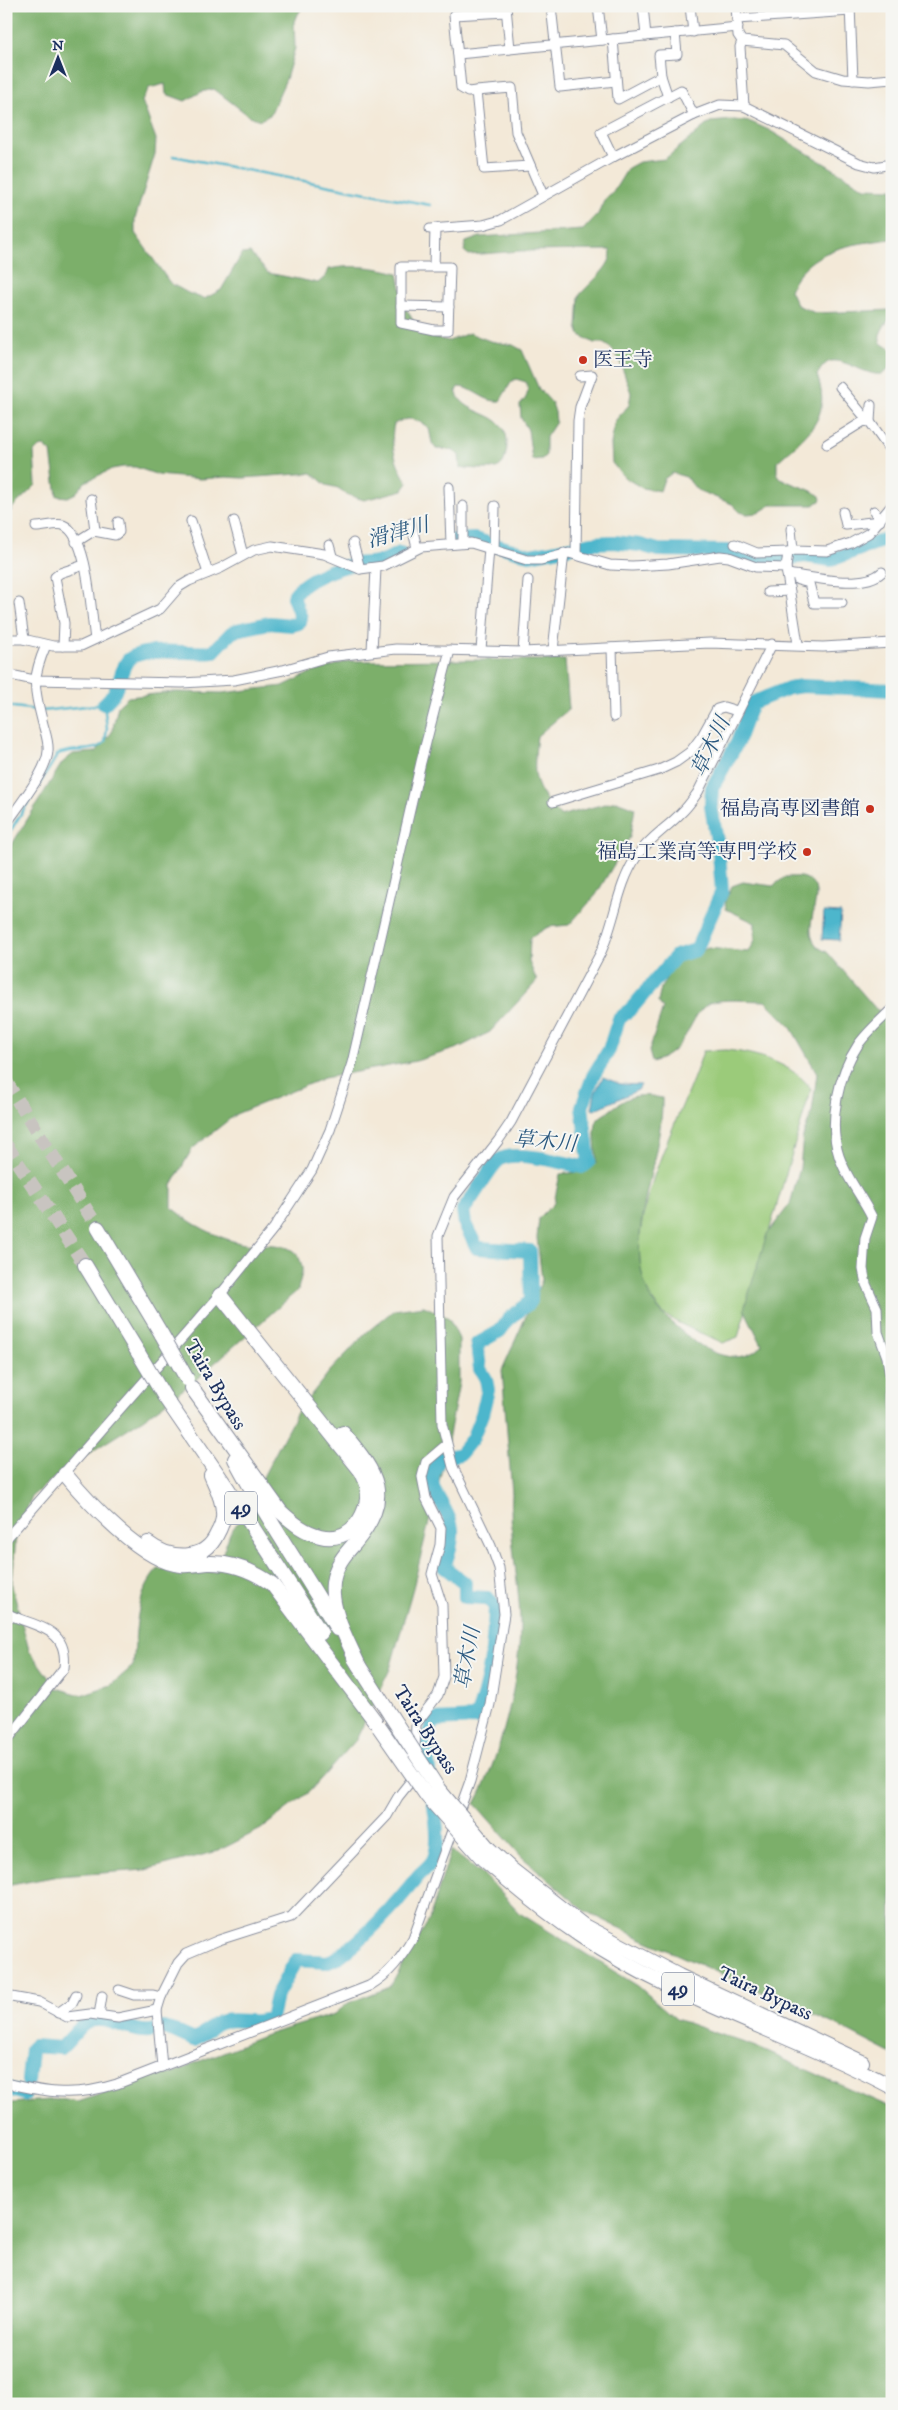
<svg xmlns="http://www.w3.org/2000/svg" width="898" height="2410" viewBox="0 0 898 2410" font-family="'IM FELL DW Pica','Noto Serif JP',serif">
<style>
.green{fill:#9bcb7a;stroke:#5b7d6c}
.forest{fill:#7caf6a;stroke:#4c6f64}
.water{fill:#4eb6cc;stroke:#347295}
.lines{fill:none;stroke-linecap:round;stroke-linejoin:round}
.stream{stroke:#4eb6cc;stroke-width:2.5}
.river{stroke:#4eb6cc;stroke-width:14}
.highway-tunnel{stroke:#c8c4c0;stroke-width:14;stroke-dasharray:14 7;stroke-linecap:butt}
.minor-casing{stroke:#878c9b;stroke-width:11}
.highway-casing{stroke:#878c9b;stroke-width:16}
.minor{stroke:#fff;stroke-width:9}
.highway{stroke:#fff;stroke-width:14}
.highway-bridge-casing{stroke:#878c9b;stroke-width:16;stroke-linecap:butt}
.highway-bridge{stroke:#fff;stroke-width:14}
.poi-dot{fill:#c8321e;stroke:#f6f6f2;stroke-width:2}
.labels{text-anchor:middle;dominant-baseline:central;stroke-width:4;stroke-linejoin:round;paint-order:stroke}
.shield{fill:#f6f6f2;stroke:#5d6b8a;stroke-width:1}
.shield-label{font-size:19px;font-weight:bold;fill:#1b2f5e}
.poi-label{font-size:20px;fill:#1b2f5e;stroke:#f6f6f2;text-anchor:end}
.street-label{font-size:20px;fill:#1b2f5e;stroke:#f6f6f2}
.water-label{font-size:21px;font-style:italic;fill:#2a587f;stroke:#f6f6f2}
</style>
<rect width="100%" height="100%" fill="#f6f6f2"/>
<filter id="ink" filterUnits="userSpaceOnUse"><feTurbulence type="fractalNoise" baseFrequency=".02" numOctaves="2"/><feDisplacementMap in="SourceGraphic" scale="10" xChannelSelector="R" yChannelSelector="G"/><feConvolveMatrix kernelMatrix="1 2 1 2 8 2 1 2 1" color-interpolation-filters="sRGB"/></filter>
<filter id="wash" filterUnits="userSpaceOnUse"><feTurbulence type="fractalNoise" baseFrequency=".0096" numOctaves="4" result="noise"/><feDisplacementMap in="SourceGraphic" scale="20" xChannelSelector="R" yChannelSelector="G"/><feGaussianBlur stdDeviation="1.12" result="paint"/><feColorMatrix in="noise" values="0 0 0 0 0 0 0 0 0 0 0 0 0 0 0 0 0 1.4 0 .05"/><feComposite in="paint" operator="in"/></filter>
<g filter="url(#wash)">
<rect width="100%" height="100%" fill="#f3e9d8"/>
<path class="green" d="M726,1050C756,1053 794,1064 811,1089L738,1337L723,1343C709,1336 671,1322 662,1312C600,1247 683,1121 703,1051Z"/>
<g class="forest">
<path d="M6,6H303L294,21L295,48L286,79L270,115L260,120L249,116L214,89L201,92L185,101L166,94L165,84L149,88L142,101L156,139L155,154L135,219V233L170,283L188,293L204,299L221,290L242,254L250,253L268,273L318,283L326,276L329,269C353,264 375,267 398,273L405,307L422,335L449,341L469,333L490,341L513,345L522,350L539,389L552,403L555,412L556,422L546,437V455L542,459L532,460L528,430L521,418L520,405C528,397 529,392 526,382L516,379L512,381L500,401C484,403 474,387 458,387L456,391C465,422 518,405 505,458C503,465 499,468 491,469C481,469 471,469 460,467L459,455L452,450L436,449L432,443L429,428C415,418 409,416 394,424C389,444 397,467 408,483L403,490L364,500L348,495L338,488L326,485L312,473L243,478L226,477L201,479L158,475L135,467H123L112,469L85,482L76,493L68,497L57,496L51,452L44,446L39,447L34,452L36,485L14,506L6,517Z"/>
<path d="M734,120L751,122L769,130L865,188L892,189V239C852,244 807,248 790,290L797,305L815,313L892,310V317C887,321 876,335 881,343C883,345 889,348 892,350C892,399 853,358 831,361C824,363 821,369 817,375C833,420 806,435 777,462V475C790,486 807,486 820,496L821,500L814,505H771L758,513L747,514L740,512L732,504L697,490L686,477L672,473L664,479L660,491L642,488L624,477L612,463L611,444L615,421L629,405L631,393L619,359L612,349L603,343H594L580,335L577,327L579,296C587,285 616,264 610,250L520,251L469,255L464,251L466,242L480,237L583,230L598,214L605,199L612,194L628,168L639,162L665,159L710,122Z"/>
<path d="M469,660H565L569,709L537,736C533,775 531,785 560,816L616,801L635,808L630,837L596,895L569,925L548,927L530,938L529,962L537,981L490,1032L458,1048L416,1061L324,1078L236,1114L192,1149L172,1185V1208C191,1224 216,1237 240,1243C260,1248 297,1236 302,1267C303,1273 299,1283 298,1290L192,1383L143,1419L69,1466L32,1496L16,1536L12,1586L29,1650L56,1688L81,1695L111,1685L133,1666C137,1632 134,1595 158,1569L216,1572L230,1533L243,1515L296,1414L329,1372L367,1332L394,1310L424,1306L449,1318L459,1339V1383L444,1461L413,1588L390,1669L356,1740L309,1792L261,1829L218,1851L145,1870L58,1876L6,1886V854L62,763L73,754L96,752L112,732L118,706L128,697L174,692L222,693L283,686L308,674L348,661Z"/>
<path d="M785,877C791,877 799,876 805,878C836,889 788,937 827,952L876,1009L892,1017V2054L836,2025L640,1938L585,1911L522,1857L475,1804C501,1756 521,1676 520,1620C519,1578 508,1537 512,1494L502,1370L542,1280L537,1238L539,1218L554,1203L560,1174L579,1172L596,1163C597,1150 593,1137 596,1124C597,1117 604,1115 609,1111C630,1095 636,1093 662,1098C664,1160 619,1240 651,1298C656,1308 665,1316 673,1324C686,1335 697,1345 713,1352C730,1359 748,1360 762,1345L744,1309L767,1234L790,1204L800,1168L803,1136L812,1112L817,1073L790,1026L765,1001C751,1001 722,998 710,1003C688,1013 690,1053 652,1062L649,1051L663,1008L658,1002L661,988L675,961L708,948L749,952L755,940V923L726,909L725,901L732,886L743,882L773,886Z"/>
<polygon points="451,1850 488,1879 521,1914 638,1986 676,2019 756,2047 892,2108 892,2404 6,2404 6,2101 12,2103 60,2099 78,2102 152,2076 172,2074 190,2065 269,2034 335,2014 348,2003 390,1987 429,1920"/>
</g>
<g class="water">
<polygon points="824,912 841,913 839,940 822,939"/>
<polygon points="603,1077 620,1084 641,1085 638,1090 594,1110 592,1109 595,1093"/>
</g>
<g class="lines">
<g class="stream">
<polyline points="173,156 430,205"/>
<polyline points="6,706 37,710"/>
<path d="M6,838L58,754C72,747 94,754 105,742L107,728L104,704L42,711"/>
</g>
<g class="river">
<polyline points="455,540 474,539 530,555 592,543 614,542 640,545 658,550 729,551 771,561 805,556 831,560 892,537"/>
<path d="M104,704C108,700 114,695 116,689C121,679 121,669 128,660C143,645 192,655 213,652L231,633L237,630L269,623L292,625L299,623L301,618L293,597C303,579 337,567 356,564C366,562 374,564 383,561C389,559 395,555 400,553"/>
<path d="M163,2028L174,2031L194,2040C206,2036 210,2023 223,2021C241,2018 252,2025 271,2018L276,1996L296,1960L328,1962L337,1958C369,1935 394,1906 419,1875C424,1870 432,1864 434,1858C447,1824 413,1748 435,1720L476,1718C490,1683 494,1644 495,1607L488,1598L465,1597V1583L444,1567C448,1555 455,1537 451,1524C444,1498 420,1488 440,1459L460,1454L472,1439L482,1414L488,1390L486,1379L480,1369L477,1344L500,1331L508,1320L531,1301L530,1251L477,1248L465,1224L463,1210C473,1199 489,1168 499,1160C513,1149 565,1163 582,1167L589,1161L582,1107L593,1076L609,1050L619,1019L632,1008L676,956L696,950L722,891L719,853L711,806L712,788L737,743L752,703L789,688L802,686L892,690"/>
<path d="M28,2081L31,2049L34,2046L61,2048C70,2041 77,2028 86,2023C105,2011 132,2037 156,2030"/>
<polyline points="6,2088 25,2094"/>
</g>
</g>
</g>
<g filter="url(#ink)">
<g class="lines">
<g class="highway-tunnel">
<polyline points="6,1082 98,1228"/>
<polyline points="6,1145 85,1265"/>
</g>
<g class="minor-casing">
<g id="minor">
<polyline points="551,6 560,87 616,81"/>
<polyline points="598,6 602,40"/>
<polyline points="643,6 646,36"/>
<polyline points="690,6 693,32"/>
<polyline points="736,6 738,35 742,41 784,45 816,71 843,79 869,81 892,79"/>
<polyline points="850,6 853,80"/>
<polyline points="506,7 510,49"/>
<polyline points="506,12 454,15 461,88 468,92 476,91 484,169 530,166"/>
<polyline points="737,19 850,11"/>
<polyline points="613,39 618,99 661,76 659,55 677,54 675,33"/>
<polyline points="742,41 740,47 744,106"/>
<polyline points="458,54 738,27"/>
<polyline points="661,76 668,97"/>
<polyline points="476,91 512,88 516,132 543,195"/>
<polyline points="613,157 601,132 681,90 694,115"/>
<polyline points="430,229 483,225 501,220 613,157 694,115 720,105 744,106 859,163 874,167 892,164"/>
<polyline points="434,267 401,267 401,323 434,330 448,330 450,267 434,267 435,228"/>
<polyline points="401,306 449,307"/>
<polyline points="840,387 868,421"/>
<polyline points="870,422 871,405"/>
<polyline points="827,444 864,421 870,422 892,453"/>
<polyline points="449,487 451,544"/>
<polyline points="463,506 463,543"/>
<polyline points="843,512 846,525 880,521 874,511"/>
<polyline points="191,521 208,573"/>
<polyline points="234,521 243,555"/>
<polyline points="411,523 417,548"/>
<path d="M36,527C44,527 56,523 63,525C89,535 91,617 95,639"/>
<polyline points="791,529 793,550"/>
<polyline points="94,531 115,535 119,532 118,522"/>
<polyline points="76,542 95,530 91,499"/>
<polyline points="353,543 360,569"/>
<polyline points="735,544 757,553 788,552"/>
<polyline points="329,545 332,556"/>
<polyline points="494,550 495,506"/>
<polyline points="576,554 578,421 580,407 592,375 580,376"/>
<path d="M787,574C812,577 863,590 882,572"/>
<polyline points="798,580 809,583 814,603 842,603"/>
<polyline points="768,592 790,591"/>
<polyline points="19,603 24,639"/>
<polyline points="6,639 23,639 53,646 81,646 160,609 179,587 189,581 221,568 254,550 272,546 324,554 360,569 383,566 421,547 471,543 527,560 541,560 569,553 610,565 632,566 668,564 720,556 729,557 756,567 786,568"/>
<polyline points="798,644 786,568 788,552 795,550 827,551 851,543 869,533 892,505"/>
<polyline points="63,646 64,623 55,577 60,573 84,565"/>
<polyline points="612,648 614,717"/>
<polyline points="481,650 489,548"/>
<polyline points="553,650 564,553"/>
<polyline points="372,651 376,568"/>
<polyline points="523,652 528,580"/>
<polyline points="6,674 34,680 182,683 234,680 283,670 328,657 396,649 523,652 710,643 823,647 892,643"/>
<polyline points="553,802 659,770 676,762 690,752 702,736 717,709 724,707 737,711"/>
<path d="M6,824C18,807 47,771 48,751C49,742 45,732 43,724C34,688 31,680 46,645"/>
<path d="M892,1009C881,1020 867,1032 858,1045C838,1075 828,1122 839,1156C846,1178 862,1196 872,1217L865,1238L863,1269L866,1284L877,1308L878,1332L887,1357L892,1390"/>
<polyline points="6,1539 220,1295 274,1228 312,1170 330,1130 352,1063 421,762 450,650"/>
<path d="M6,1613C35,1628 69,1626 64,1668L6,1742"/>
<polyline points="415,1751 416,1724 438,1695 444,1677 442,1605 432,1574 440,1545 441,1528 426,1498 422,1477 426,1462 446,1445"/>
<polyline points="119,1990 134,1995 153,1995 161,1997"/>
<polyline points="6,1996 39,2002 67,2017 90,2014 118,2018 157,2010"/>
<polyline points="58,2013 72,2003 76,1995"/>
<polyline points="99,2015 102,1996"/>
<polyline points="162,2067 157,2010 161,1997 178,1963 186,1954 219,1940 291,1917 387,1816 398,1797 410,1782 412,1774"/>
<path d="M6,2083C47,2093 76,2097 117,2084L369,1986C390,1974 401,1958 413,1938L470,1781L490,1704L504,1614L499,1568L491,1546L453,1467L442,1424L438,1236L454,1197L498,1141L511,1122L600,954C615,923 617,885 637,856C649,838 667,828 681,813C688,807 693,799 698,792L772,644"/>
</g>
</g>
<g class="highway-casing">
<g id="highway">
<polyline points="98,1228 162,1335"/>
<polyline points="85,1265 139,1354"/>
<path d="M192,1388L281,1512C293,1523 304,1532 320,1536C351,1544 371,1513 367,1485C366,1481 363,1475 361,1471L220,1295"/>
<polyline points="164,1396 228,1489 321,1633"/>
<path d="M343,1433C378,1474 393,1497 355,1543C344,1555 335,1566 333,1583C330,1611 348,1641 359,1666"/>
<path d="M235,1459C265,1517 304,1571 337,1629"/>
<path d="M65,1474C88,1502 144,1563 181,1565C189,1566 199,1564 208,1563C232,1562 252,1570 272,1584L375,1721"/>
<path d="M148,1543C170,1560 205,1562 217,1534C221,1527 224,1520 223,1512C223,1499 216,1487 211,1475"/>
<polyline points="354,1658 391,1716"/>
<polyline points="489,1849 511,1869 584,1926 679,1976 862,2062"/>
<path d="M483,1859C514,1886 547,1913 581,1936C677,2001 791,2033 892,2087"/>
</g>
</g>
<use href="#minor" class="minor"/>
<use href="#highway" class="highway"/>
<g class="highway-bridge-casing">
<g id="highway-bridge">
<polyline points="162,1335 187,1379"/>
<polyline points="139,1354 164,1396"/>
<polyline points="391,1716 439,1790 489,1849"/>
<polyline points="379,1727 427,1796 483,1859"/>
</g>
</g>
<use href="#highway-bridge" class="highway-bridge"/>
</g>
</g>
<g class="poi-dot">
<circle cx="583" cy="360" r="5"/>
<circle cx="870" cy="809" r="5"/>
<circle cx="807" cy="852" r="5"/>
</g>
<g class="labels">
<g class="shield">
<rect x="225" y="1491.5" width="32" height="33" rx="4"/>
<rect x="662" y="1972.5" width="32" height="33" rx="4"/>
</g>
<g class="shield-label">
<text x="241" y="1508">49</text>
<text x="678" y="1989">49</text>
</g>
<g class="poi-label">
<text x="593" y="360" text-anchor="start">医王寺</text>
<text x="860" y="809">福島高専図書館</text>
<text x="797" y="852">福島工業高等専門学校</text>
</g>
<g class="street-label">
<text transform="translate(215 1385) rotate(59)">Taira Bypass</text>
<text transform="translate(425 1730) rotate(57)">Taira Bypass</text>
<text transform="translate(765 1994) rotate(25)">Taira Bypass</text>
</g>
<g class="water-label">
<text transform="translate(398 533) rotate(-15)">滑津川</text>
<text transform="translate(711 747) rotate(-65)">草木川</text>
<text transform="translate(545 1142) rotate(5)">草木川</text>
<text transform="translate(468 1658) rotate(-80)">草木川</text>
</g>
</g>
<rect width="898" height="2410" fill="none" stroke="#f6f6f2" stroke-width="25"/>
<g transform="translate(58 58)" stroke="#f6f6f2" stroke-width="4" paint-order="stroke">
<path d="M0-4L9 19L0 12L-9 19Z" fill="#1b2f5e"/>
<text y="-8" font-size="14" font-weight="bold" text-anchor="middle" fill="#1b2f5e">N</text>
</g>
</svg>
